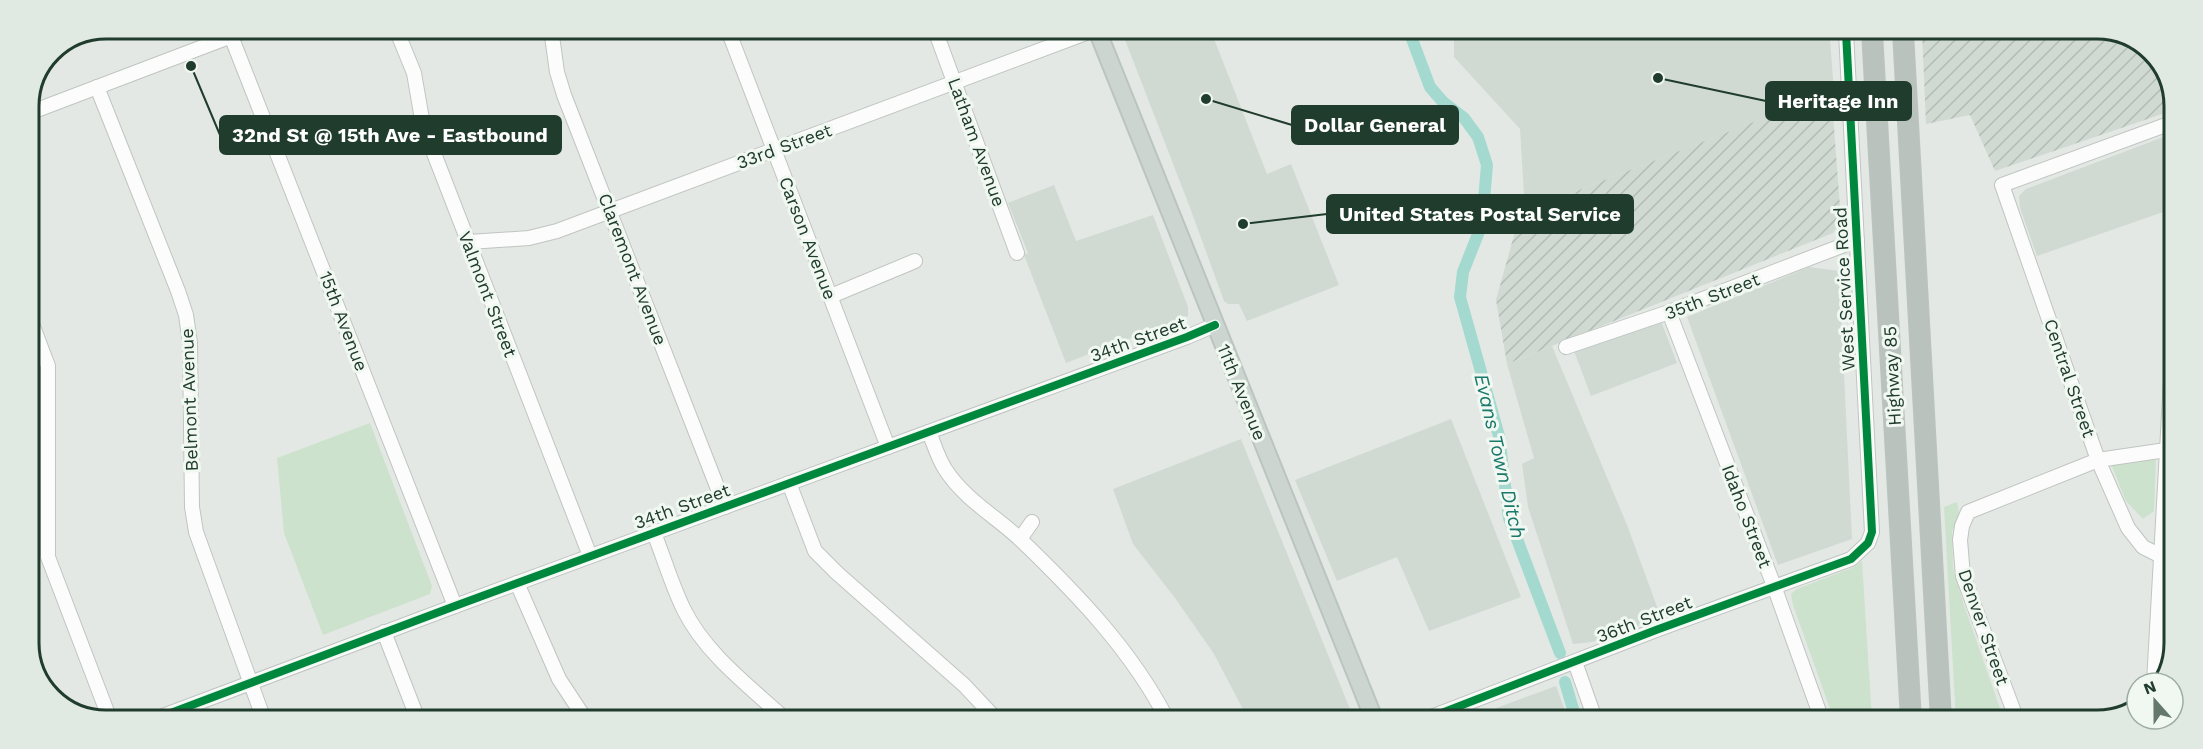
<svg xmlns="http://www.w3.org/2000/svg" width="2203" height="749" viewBox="0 0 2203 749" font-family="'Work Sans',sans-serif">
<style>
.built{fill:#d0dad3}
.industrial{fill:url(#industrial-furrows)}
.green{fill:#cce2cc}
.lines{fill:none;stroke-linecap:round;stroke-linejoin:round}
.canal{stroke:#a3d9cf;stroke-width:12}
.minor-casing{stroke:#c0c5c1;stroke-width:16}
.major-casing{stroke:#bbc5bf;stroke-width:20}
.highway-casing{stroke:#bbc5bf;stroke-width:22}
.minor{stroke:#fbfcfb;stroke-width:14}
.major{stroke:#cdd5d0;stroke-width:16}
.highway{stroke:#bac2be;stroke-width:20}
.cycleway-casing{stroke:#f1f8f2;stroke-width:11}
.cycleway{stroke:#00873e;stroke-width:8}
.labels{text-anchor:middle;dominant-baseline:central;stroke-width:6;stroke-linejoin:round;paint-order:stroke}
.street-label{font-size:18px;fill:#203c2c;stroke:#f1f8f2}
.water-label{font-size:20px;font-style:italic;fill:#1a796b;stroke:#f1f8f2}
.rim{fill:none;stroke:#203c2c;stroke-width:3}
.leader{fill:none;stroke:#203c2c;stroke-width:2}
.callout-dot{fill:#203c2c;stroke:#f1f8f2;stroke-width:2}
.callout{fill:#203c2c;stroke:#203c2c;stroke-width:2}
.callout-label{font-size:20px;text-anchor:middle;font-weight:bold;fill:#fff}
</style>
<defs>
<pattern id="industrial-furrows" width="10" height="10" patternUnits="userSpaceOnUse" patternTransform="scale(1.5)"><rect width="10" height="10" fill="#d0dad3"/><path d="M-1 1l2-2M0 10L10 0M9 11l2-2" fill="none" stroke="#b2bcb5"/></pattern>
</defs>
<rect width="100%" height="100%" fill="#e3e8e4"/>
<g class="built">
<polygon points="1125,31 1211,31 1267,174 1291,164 1339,285 1247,321 1239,304 1228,304 1224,301 1189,205 1122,32"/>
<polygon points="1454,31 1827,32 1830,40 1834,91 1525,211 1520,129 1454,57"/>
<polygon points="2171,134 2166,211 2037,256 2020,208 2019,196 2026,189"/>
<polygon points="1054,185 1076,241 1153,215 1188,307 1188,316 1066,363 1024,255 1028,253 1008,203"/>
<polygon points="1809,267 1839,271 1852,539 1778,565 1687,317"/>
<polygon points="1661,321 1677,363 1591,396 1574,351"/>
<polygon points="1552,346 1627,525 1659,612 1657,619 1592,642 1573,644 1528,507 1522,464 1534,458 1507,364"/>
<polygon points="1451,419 1521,597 1429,631 1397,557 1337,581 1295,480"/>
<polygon points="1241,439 1284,546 1354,719 1248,719 1214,654 1175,598 1133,544 1113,489"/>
<polygon points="1556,686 1568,719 1467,719"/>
</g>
<g class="industrial">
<polygon points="1922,32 2122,33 2158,59 2169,87 2171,111 1995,171 1970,115 1926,124"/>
<polygon points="1818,97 1833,114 1841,220 1833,233 1507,364 1496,300 1519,217 1525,211"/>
</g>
<g class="green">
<polygon points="370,423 432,586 430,594 323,635 284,533 277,458"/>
<polygon points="2156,457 2154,511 2143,519 2126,501 2111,464"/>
<polygon points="1957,502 1960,517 1952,531 1953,568 1964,605 2004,720 1956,720 1944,507"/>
<polygon points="2172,502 2170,668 2162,679"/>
<polygon points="1862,561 1872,720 1834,720 1793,605 1791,594 1797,589 1854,567"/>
</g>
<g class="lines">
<g class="canal">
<polyline points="1409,31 1430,87 1443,102 1464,118 1478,137 1487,165 1482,224 1463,272 1460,297 1499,436 1509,518 1560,653"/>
<polyline points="1565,682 1576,719"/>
</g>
<g class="minor-casing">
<g id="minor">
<polyline points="396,29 414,73 423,125 590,556"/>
<polyline points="551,29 557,72 564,95 725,507"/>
<polyline points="728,30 888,447"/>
<polyline points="935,30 1017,253"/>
<polyline points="231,36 455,606"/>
<polyline points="97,87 178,291 186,315 190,343 192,507 196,532 263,717"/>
<polyline points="29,113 250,29"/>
<polyline points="469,242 529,238 557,231 1094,30"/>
<polyline points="831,296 915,261"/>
<polyline points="1669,312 1774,586 1822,720"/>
<polyline points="29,316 48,366 48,557 109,717"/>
<polyline points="1566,347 1669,312 1857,240"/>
<path d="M929,432C934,444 938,458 945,469C965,500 997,517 1022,541C1078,595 1131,650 1167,719"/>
<polyline points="789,483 815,551 837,573 964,685 995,718"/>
<path d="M654,533C664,558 672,586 684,610C706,654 749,686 784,718"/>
<polyline points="1020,539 1032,522"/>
<polyline points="2161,556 2143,547 2128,528 2098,460 2002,185 2174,122"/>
<polyline points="517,583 559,679 584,717"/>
<polyline points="384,632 417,717"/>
<polyline points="1575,662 1595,719"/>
<polyline points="2154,683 2173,343"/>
<polyline points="160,717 455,606 1187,337 1215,325"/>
<polyline points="1426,719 1656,630 1851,559 1868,543 1872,532 1846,32"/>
<polyline points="2017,720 1963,576 1960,540 1962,526 1968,512 2098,460 2166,450"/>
</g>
</g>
<g class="major-casing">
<polyline id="major" points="1097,30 1374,719"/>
</g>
<g class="highway-casing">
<g id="highway">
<polyline points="1872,32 1911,720"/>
<polyline points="1903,32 1941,720"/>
</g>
</g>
<use href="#minor" class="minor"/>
<use href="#major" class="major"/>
<use href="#highway" class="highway"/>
<g class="cycleway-casing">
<g id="cycleway">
<polyline points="160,717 455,606 1187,337 1215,325"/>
<polyline points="1426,719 1656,630 1851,559 1868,543 1872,532 1846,32"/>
</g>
</g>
<use href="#cycleway" class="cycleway"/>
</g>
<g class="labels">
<g class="street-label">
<text transform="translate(977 142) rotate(70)">Latham Avenue</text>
<text transform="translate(784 146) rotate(-20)">33rd Street</text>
<text transform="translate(808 238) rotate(69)">Carson Avenue</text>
<text transform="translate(633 269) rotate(69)">Claremont Avenue</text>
<text transform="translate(1844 289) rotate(-93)">West Service Road</text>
<text transform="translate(488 294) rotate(69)">Valmont Street</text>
<text transform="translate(1712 296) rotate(-21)">35th Street</text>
<text transform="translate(344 321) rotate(69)">15th Avenue</text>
<text transform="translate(1138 339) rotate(-20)">34th Street</text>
<text transform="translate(1892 376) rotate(-93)">Highway 85</text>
<text transform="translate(2070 378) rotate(71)">Central Street</text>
<text transform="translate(1242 392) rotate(68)">11th Avenue</text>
<text transform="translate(189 400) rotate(-92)">Belmont Avenue</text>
<text transform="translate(682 506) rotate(-20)">34th Street</text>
<text transform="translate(1747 516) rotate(69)">Idaho Street</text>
<text transform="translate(1644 619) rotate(-21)">36th Street</text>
<text transform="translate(1984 627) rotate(71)">Denver Street</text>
</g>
<g class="water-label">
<text transform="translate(1500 456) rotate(77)">Evans Town Ditch</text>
</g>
</g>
<path d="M0 0H2203V749H0ZM106 39H2097A67 67 0 0 1 2164 106V643A67 67 0 0 1 2097 710H106A67 67 0 0 1 39 643V106A67 67 0 0 1 106 39Z" fill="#e0e9e2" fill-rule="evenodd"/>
<path class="rim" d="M106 39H2097A67 67 0 0 1 2164 106V643A67 67 0 0 1 2097 710H106A67 67 0 0 1 39 643V106A67 67 0 0 1 106 39Z"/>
<path class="leader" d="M1658 78L1766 101M1206 99L1292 125M191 66L220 135M1243 224L1327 214"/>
<g class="callout-dot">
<circle cx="1658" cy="78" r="6"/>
<circle cx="1206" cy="99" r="6"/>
<circle cx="191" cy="66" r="6"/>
<circle cx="1243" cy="224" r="6"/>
</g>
<g class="callout">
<rect x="1766" y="82" width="145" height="38" rx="6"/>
<rect x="1292" y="106" width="166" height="38" rx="6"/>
<rect x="220" y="116" width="341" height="38" rx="6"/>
<rect x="1327" y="195" width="306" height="38" rx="6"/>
</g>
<g class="callout-label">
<text x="1838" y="108">Heritage Inn</text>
<text x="1375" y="132">Dollar General</text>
<text x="390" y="142">32nd St @ 15th Ave - Eastbound</text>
<text x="1480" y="221">United States Postal Service</text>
</g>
<g transform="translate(2155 701) rotate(339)"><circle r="28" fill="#f1f8f2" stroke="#9dada3" stroke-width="1.5"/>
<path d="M0-4.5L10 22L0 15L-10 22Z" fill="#64786c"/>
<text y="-9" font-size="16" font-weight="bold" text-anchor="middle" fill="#203c2c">N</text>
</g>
</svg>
